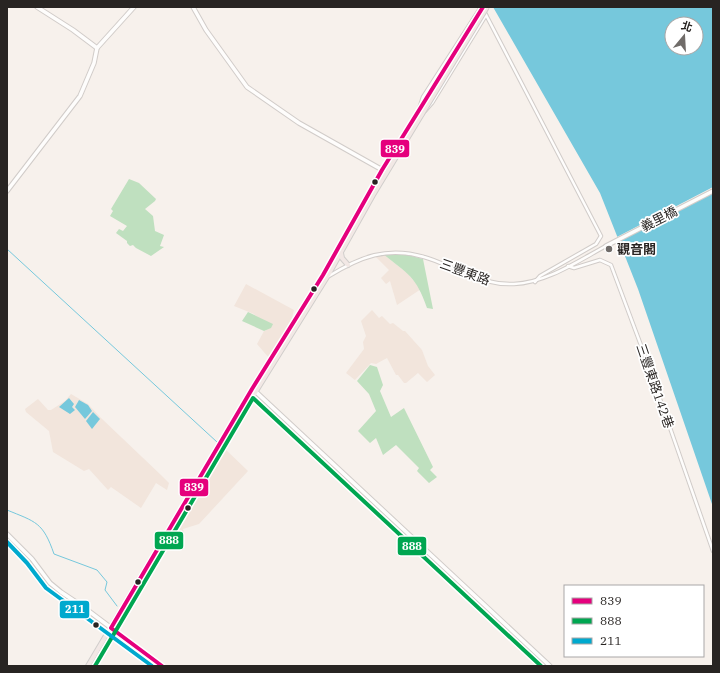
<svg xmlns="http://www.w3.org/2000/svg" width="720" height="673" viewBox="0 0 720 673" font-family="'IBM Plex Serif','Noto Sans TC',serif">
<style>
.built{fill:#f2e5dc}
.green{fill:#bfe0bf}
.water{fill:#76c8dc;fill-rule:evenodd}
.pier{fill:#f7f1ec}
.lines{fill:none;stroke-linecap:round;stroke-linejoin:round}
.stream{stroke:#76c8dc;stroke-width:1}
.street-casing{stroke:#d1ccc9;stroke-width:4.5}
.secondary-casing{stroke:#d1ccc9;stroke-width:5.5}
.primary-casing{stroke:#d1cecc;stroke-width:6}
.street{stroke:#fefdfc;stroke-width:2.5}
.secondary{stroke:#fefdfc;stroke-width:3.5}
.primary{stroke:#f2e8e5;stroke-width:4}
.primary-bridge-casing{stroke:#d1cecc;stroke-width:6;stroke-linecap:butt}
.primary-bridge{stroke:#f2e8e5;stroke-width:4}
.bus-1-casing{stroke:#fff;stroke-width:7}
.bus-2-casing{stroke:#fff;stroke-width:7}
.bus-3-casing{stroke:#fff;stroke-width:7}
.bus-1{stroke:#e5007d;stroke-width:4}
.bus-2{stroke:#00a651;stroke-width:4}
.bus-3{stroke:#00a9ce;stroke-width:4}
.bus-dot{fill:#282422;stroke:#fff;stroke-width:1.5}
.poi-dot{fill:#706c69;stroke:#fff;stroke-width:1.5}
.labels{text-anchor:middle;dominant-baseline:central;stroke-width:3.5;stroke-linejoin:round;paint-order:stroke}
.street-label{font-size:13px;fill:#282422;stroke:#fff}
.poi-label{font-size:13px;font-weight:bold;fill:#282422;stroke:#fff;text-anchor:start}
.line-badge{stroke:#fff;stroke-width:1.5}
.badge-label{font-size:11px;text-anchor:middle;font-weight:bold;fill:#fff}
</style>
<rect width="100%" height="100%" fill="#f7f1ec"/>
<g class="built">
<polygon points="383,254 407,273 421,289 397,305 390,281 386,284 381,278 389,270 375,256"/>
<polygon points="246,284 294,310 292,318 269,358 257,344 264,331 266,331 254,314 234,306"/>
<polygon points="372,310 379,318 382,316 390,324 393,323 403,331 405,331 422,350 428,366 435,375 427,382 418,373 406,383 404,383 398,375 396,375 387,358 376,364 371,363 355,380 346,373 364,349 363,342 366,336 361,321"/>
<polygon points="71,394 88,404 101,418 162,476 169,483 167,490 156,483 141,508 111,487 108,490 89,469 84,471 53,452 49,431 26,412 25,409 38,399 48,410 51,410 65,401"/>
<polygon points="225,449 248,471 199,524 183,529 185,536 182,542 174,535"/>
</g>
<g class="green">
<polygon points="129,179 139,183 156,199 155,201 145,209 153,216 155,231 164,235 160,246 164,247 151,256 136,248 133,245 130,246 127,243 127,241 116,233 119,229 123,231 127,226 110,216 113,211 111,209"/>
<path d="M383,254H404L423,259L433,309L427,308C416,276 408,274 383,254Z"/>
<polygon points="248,312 273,324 271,328 264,331 242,321"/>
<polygon points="370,365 377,367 383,385 380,391 391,417 404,408 433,467 430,470 437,477 429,483 417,471 419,468 396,445 383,455 376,438 370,443 358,431 376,411 369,394 357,381"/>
</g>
<g class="water">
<path d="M493,7H713V507L638,289L600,193ZM672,24H696V48H672Z"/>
<polygon points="69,398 74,404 72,407 75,410 70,414 59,407"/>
<polygon points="79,400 88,405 92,411 85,419 75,407"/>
<polygon points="93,412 100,419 92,429 86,421"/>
</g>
<polygon class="pier" points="713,187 713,191 617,241 615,238"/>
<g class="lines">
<g class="stream">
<polyline points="7,249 217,442"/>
<path d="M7,510C36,522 43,522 54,554L97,570L107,582L105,590L117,606"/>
</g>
<g class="street-casing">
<g id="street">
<polyline points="484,11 601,236 596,244 540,276 535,282"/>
<polyline points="419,109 423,97 481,7"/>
<polyline points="425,111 432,103 486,15"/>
<polyline points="568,266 574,268 600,260 611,265 645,356 713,551"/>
<path d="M329,276C360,257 387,246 424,257C436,260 449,267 461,272C478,279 495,285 514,284C546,283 578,261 606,246"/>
</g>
</g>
<g class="secondary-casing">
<g id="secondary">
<polyline points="37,7 73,30 97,48"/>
<polyline points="193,7 206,30 247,87 299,123 386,172"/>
<polyline points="7,191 80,96 94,63 97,48 134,7"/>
<polyline points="606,246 713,191"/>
<polyline points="254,390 550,666"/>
<polyline points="7,534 32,559 50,583 61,592 82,606 162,666"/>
</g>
</g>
<g class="primary-casing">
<g id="primary">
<polyline points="341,253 342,258 348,265"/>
<polyline points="88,666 252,389 323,275 382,170 418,113"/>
<polyline points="93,666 256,391 327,277 373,195 422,114"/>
</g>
</g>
<use href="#street" class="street"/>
<use href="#secondary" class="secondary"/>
<use href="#primary" class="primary"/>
<g class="primary-bridge-casing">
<g id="primary-bridge">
<polyline points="418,113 483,7"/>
<polyline points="422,114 487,7"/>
</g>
</g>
<use href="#primary-bridge" class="primary-bridge"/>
<g class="bus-1-casing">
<polyline id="bus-1" points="162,666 111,628 252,389 323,275 382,170 483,7"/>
</g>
<g class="bus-2-casing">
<polyline id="bus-2" points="95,666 253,398 541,666"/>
</g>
<g class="bus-3-casing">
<polyline id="bus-3" points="7,542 27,563 46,588 152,666"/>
</g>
<use href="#bus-1" class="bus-1"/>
<use href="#bus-2" class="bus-2"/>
<use href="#bus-3" class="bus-3"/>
</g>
<g class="bus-dot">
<circle cx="375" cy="182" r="3.5"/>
<circle cx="314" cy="289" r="3.5"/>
<circle cx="188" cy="508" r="3.5"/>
<circle cx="138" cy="582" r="3.5"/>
<circle cx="96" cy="625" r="3.5"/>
</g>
<circle class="poi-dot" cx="609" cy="249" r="4"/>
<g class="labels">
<g class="street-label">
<text transform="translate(659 219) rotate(-27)">義里橋</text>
<text transform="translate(465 272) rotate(20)">三豐東路</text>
<text transform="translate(655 386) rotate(71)">三豐東路142巷</text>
</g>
<g class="poi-label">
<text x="617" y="249">觀音閣</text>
</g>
</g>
<g class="line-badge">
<rect x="380" y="139" width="30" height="19" rx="4" fill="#e5007d"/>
<rect x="179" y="478" width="30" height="19" rx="4" fill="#e5007d"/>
<rect x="154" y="531" width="30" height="19" rx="4" fill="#00a651"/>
<rect x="397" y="536" width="30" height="20" rx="4" fill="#00a651"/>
<rect x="59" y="600" width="31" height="19" rx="4" fill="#00a9ce"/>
</g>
<g class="badge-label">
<text x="395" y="153">839</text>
<text x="194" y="491">839</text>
<text x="169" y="544">888</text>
<text x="412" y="550">888</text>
<text x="75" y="613">211</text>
</g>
<rect width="720" height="673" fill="none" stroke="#282422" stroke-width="16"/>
<rect x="564" y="585" width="140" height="72" fill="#ffffff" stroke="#a9a7a7"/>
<rect x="572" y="598" width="20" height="6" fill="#e5007d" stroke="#a9a7a7"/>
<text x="600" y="605" font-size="12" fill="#282422">839</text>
<rect x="572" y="618" width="20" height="6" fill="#00a651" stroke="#a9a7a7"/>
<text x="600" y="625" font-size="12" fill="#282422">888</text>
<rect x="572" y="638" width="20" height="6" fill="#00a9ce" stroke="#a9a7a7"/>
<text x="600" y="645" font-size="12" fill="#282422">211</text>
<g transform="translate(684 36) rotate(18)"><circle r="19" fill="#ffffff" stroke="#a9a7a7"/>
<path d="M0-3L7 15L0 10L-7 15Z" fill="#706c69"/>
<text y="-6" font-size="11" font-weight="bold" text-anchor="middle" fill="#282422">北</text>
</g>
</svg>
